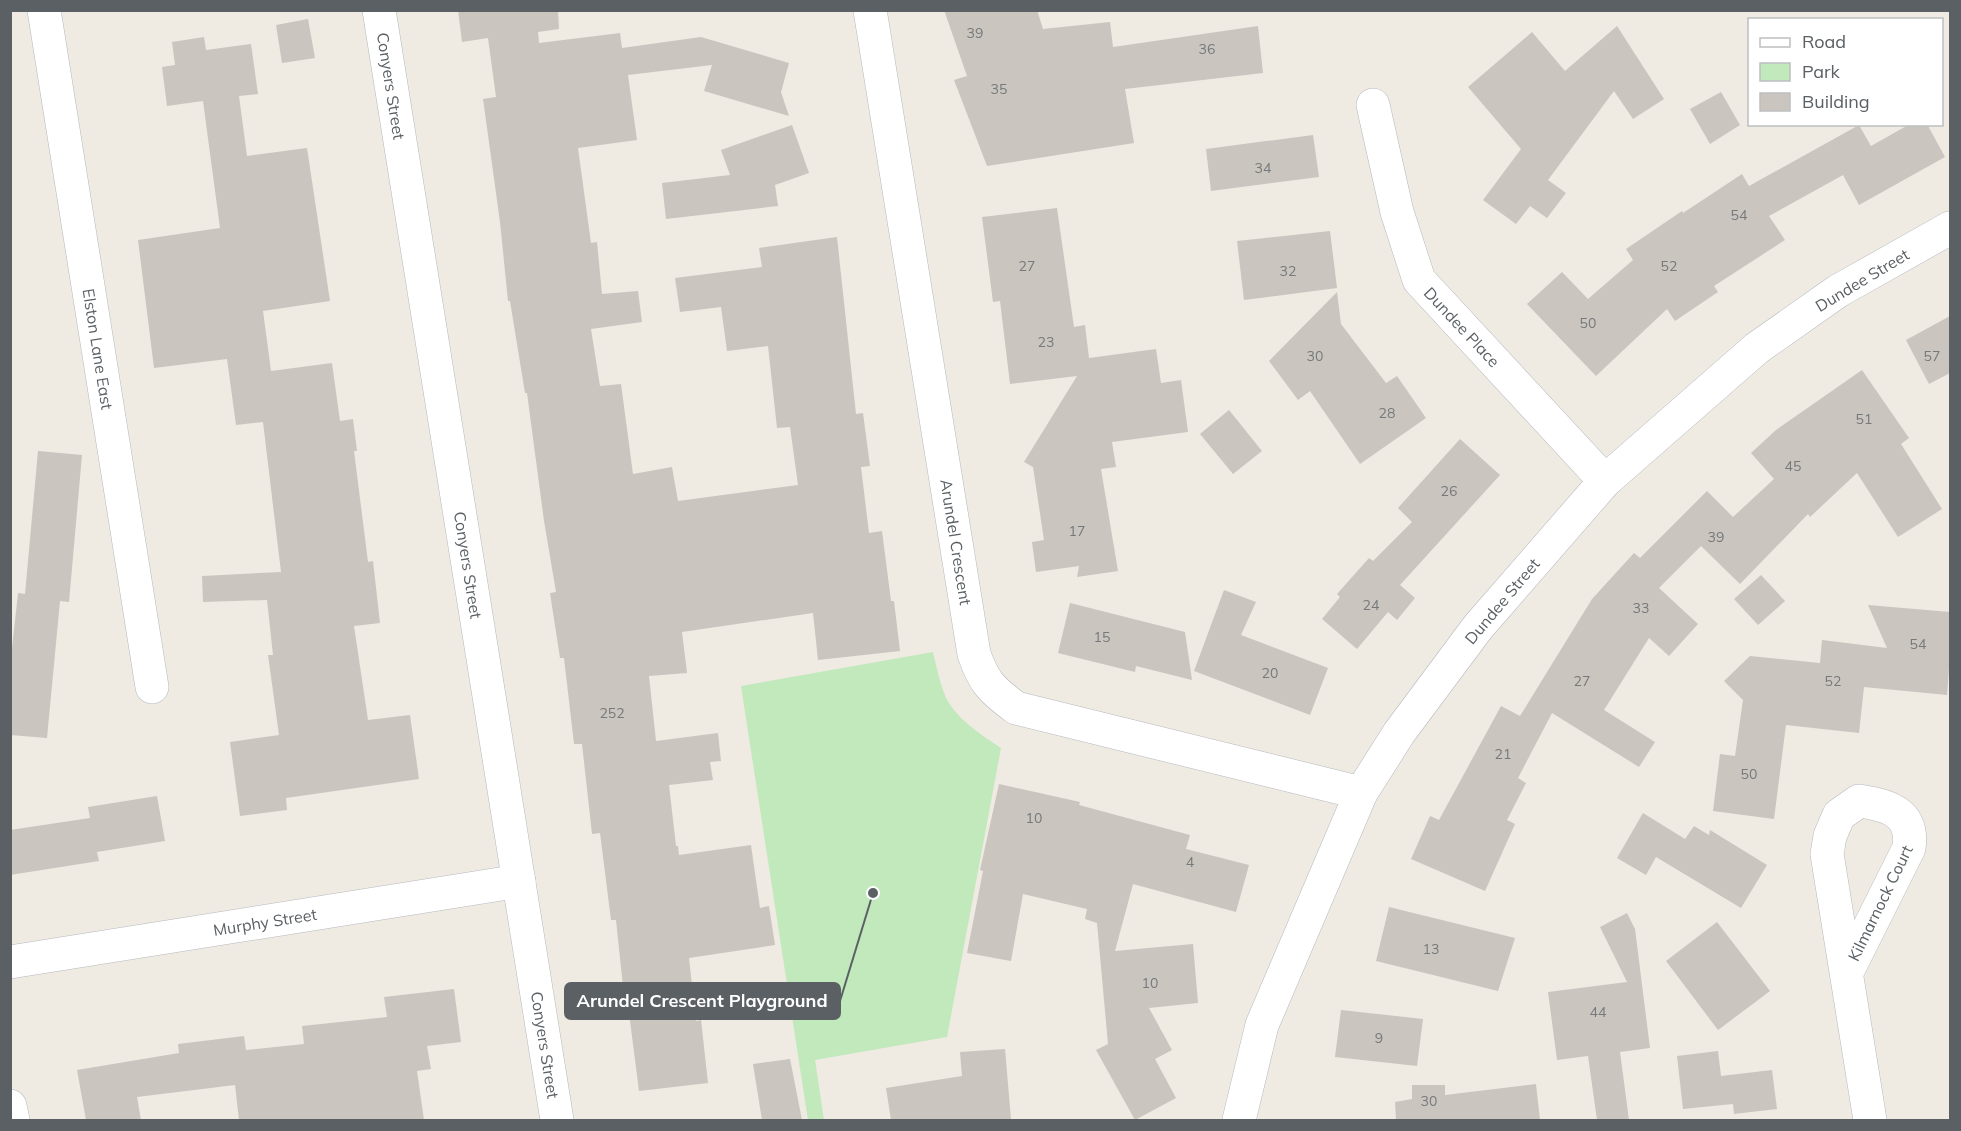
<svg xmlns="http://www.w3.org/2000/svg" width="1961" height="1131" viewBox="0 0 1961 1131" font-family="Mulish,sans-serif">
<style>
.green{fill:#c1e9bc}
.building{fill:#cac5bf}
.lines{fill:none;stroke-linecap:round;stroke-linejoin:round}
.minor-casing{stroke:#b5b9be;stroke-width:34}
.minor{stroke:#fff;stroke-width:33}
.labels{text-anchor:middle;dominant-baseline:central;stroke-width:6;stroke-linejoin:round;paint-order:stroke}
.number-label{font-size:14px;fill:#76797b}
.street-label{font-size:16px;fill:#5a6064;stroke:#fff}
.leader{fill:none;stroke:#5a6064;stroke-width:2}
.callout-dot{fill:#5a6064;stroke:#fff;stroke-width:2}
.callout{fill:#5a6064;stroke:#5a6064;stroke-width:2}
.callout-label{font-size:18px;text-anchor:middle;font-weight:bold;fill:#fff}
</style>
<rect width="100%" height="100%" fill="#efeae2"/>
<path class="green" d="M933,652C936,665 939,680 944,693C953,717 980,734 1001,748L947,1037L815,1060L824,1120H808L741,686Z"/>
<g class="building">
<polygon points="458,10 558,10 559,29 538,32 539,43 620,33 622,48 701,37 789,63 781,92 789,116 704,91 712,65 628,75 637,140 578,148 591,243 597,242 602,294 638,291 642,322 591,329 600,386 621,384 633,474 672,467 678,501 798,485 790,427 777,428 768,346 727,351 721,307 680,312 675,278 762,267 759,248 837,237 856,414 863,413 870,466 861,467 869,533 882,531 891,601 894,601 900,651 818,660 813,613 682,632 687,673 649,676 656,741 718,733 721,761 710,762 713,780 669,785 676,846 678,846 679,855 751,845 760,908 769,906 775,945 689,958 696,1021 701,1020 708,1083 639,1091 628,1005 625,1006 616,920 611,920 600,833 592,834 582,744 574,744 564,658 560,658 550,593 556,592 544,521 527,393 525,393 510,301 508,301 500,222 483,99 496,97 488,38 462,42"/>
<polygon points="944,10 1037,10 1043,29 1110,22 1113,47 1258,26 1263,73 1125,89 1134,143 987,166 954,80 967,76"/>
<polygon points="308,19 315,58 282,63 276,25"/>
<polygon points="1617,26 1664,99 1633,119 1614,91 1548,180 1566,193 1547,218 1530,206 1516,224 1483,200 1521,149 1468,87 1532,32 1565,71"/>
<polygon points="204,37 206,50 251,44 258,94 239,96 247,156 307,148 330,301 263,311 271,371 332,363 340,421 353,419 357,451 354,451 368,562 373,561 380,623 354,626 368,720 410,715 419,779 286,798 287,810 240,816 230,742 279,735 268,655 273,655 267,600 203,602 202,576 281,572 263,422 236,425 227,359 154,368 138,240 220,228 203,101 167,106 162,67 175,65 172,42"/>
<polygon points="1721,92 1740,125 1710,144 1690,109"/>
<polygon points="1910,124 1927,124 1945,157 1859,205 1843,175 1769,216 1785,240 1714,286 1718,292 1675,321 1667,309 1596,376 1527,304 1562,272 1588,299 1633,260 1626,249 1682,211 1683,213 1742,174 1749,186 1859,125 1871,146"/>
<polygon points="792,125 809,173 775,185 778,206 666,219 662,183 730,175 721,150"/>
<polygon points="1313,135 1319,177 1211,191 1206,149"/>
<polygon points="1057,208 1074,327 1085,325 1089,358 1156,349 1161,383 1181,380 1188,432 1112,442 1116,467 1101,469 1118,571 1077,577 1079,566 1036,572 1032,542 1044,540 1033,467 1024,462 1077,376 1010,384 1000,301 993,302 982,217"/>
<polygon points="1330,231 1337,288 1244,300 1237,241"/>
<polygon points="1337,292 1341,324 1386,383 1397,376 1426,418 1360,464 1310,391 1298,400 1269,361"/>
<polygon points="1950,316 1950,373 1929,384 1906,340"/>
<polygon points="1862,370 1909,438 1901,444 1942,509 1898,537 1857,473 1810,517 1808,514 1740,584 1701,546 1659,588 1698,624 1669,656 1649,638 1604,710 1655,742 1639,767 1552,713 1518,778 1526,783 1507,820 1515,824 1485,891 1411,859 1430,816 1439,820 1501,706 1520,716 1592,599 1634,553 1640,558 1707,491 1733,517 1774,479 1751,453 1776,430"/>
<polygon points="1229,410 1262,451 1233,474 1200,434"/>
<polygon points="1460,439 1500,475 1400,585 1415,598 1397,620 1388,612 1357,649 1322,619 1340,597 1337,594 1369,558 1373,561 1412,522 1398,508"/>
<polygon points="38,451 82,455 69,602 60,601 47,738 10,735 10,667 18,593 25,594"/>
<polygon points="1761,575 1785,601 1758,625 1734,599"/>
<polygon points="1224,590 1256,602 1241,635 1328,668 1310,715 1194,671"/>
<polygon points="1070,603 1185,632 1192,680 1136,666 1135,672 1058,653"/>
<polygon points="1868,605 1950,612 1950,655 1947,695 1864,687 1859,733 1786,725 1774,819 1713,811 1720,754 1735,756 1743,700 1724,681 1750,656 1820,663 1822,640 1887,648"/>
<polygon points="999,784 1080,802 1079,805 1190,835 1186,849 1249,865 1236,912 1133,884 1115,951 1193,944 1198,1003 1149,1008 1172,1050 1155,1059 1176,1098 1135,1120 1096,1050 1108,1044 1097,923 1085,919 1087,909 1023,894 1011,961 967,953 983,871 980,870"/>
<polygon points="157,796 165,841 97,852 99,861 10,875 10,830 90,818 88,807"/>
<polygon points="1643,813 1685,839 1694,826 1709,835 1710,830 1767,865 1741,908 1656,857 1646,875 1617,858"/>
<polygon points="1389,907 1515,938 1498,991 1376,961"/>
<polygon points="1627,913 1635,929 1650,1048 1620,1052 1629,1120 1597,1120 1588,1056 1557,1060 1548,992 1627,982 1600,927"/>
<polygon points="1717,922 1770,991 1718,1030 1666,961"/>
<polygon points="454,989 461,1042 427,1046 431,1069 417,1071 424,1120 239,1120 235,1085 137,1097 141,1120 86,1120 77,1070 179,1053 178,1044 244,1036 246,1050 304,1044 302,1026 387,1017 384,997"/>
<polygon points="1341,1010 1423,1019 1417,1066 1335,1057"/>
<polygon points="1005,1049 1011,1119 891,1120 886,1088 962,1076 960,1052"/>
<polygon points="1718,1051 1721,1076 1772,1070 1777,1109 1734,1114 1733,1104 1683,1109 1677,1056"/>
<polygon points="790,1059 802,1120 762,1120 753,1064"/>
<polygon points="1536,1084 1540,1120 1396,1120 1395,1102 1412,1099 1412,1085 1445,1085 1445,1095"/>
</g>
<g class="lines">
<g class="minor-casing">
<g id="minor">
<polyline points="44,10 152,687"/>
<polyline points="379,10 557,1120"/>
<path d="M870,10L974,654C984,683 992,690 1016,708L1361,793"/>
<polyline points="1373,105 1397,212 1419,280 1605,481"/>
<polyline points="10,962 519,881"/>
<path d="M1847,972L1909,848C1914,813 1889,805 1859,801L1839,815L1830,836L1827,854L1870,1120"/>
<polyline points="10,1106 13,1120"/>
<polyline points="1239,1120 1262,1025 1361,793 1399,733 1478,627 1605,481 1757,348 1838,291 1950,228"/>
</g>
</g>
<use href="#minor" class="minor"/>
</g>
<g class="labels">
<g class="number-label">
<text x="975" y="33">39</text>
<text x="1207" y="49">36</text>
<text x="999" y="89">35</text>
<text x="1263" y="168">34</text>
<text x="1739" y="215">54</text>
<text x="1027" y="266">27</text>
<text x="1669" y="266">52</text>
<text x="1288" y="271">32</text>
<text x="1588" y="323">50</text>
<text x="1046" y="342">23</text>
<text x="1315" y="356">30</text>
<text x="1932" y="356">57</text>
<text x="1387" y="413">28</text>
<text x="1864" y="419">51</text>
<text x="1793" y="466">45</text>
<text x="1449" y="491">26</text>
<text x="1077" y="531">17</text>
<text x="1716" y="537">39</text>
<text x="1371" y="605">24</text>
<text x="1641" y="608">33</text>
<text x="1102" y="637">15</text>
<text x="1918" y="644">54</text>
<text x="1270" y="673">20</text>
<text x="1582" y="681">27</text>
<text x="1833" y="681">52</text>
<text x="612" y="713">252</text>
<text x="1503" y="754">21</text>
<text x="1749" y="774">50</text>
<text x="1034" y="818">10</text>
<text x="1190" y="862">4</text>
<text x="1431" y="949">13</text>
<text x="1150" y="983">10</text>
<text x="1598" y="1012">44</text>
<text x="1379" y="1038">9</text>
<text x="1429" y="1101">30</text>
</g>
<g class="street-label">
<text transform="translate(391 86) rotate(81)">Conyers Street</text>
<text transform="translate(1862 280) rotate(-31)">Dundee Street</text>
<text transform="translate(1462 327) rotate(47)">Dundee Place</text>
<text transform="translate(98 349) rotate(81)">Elston Lane East</text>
<text transform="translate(956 542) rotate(81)">Arundel Crescent</text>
<text transform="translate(468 565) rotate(81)">Conyers Street</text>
<text transform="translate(1502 601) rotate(-50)">Dundee Street</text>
<text transform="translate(1880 903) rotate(-64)">Kilmarnock Court</text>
<text transform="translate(265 922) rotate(-9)">Murphy Street</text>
<text transform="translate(545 1045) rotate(81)">Conyers Street</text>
</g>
</g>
<path class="leader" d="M873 893L840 1001"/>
<circle class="callout-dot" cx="873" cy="893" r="6"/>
<rect class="callout" x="565" y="983" width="275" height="36" rx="6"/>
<g class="callout-label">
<text x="702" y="1007">Arundel Crescent Playground</text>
</g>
<rect width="1961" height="1131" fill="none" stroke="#5a6064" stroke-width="24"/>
<rect x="1748" y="18" width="195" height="108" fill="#ffffff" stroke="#bdbfc1" stroke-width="1.5"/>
<rect x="1760" y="38" width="30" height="9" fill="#ffffff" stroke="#bdbfc1" stroke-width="1.5"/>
<text x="1802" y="48" font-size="18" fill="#5a6064">Road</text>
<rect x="1760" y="63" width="30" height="18" fill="#c1e9bc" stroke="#bdbfc1" stroke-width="1.5"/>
<text x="1802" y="78" font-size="18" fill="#5a6064">Park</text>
<rect x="1760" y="93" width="30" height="18" fill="#cac5bf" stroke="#bdbfc1" stroke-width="1.5"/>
<text x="1802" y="108" font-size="18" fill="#5a6064">Building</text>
</svg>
